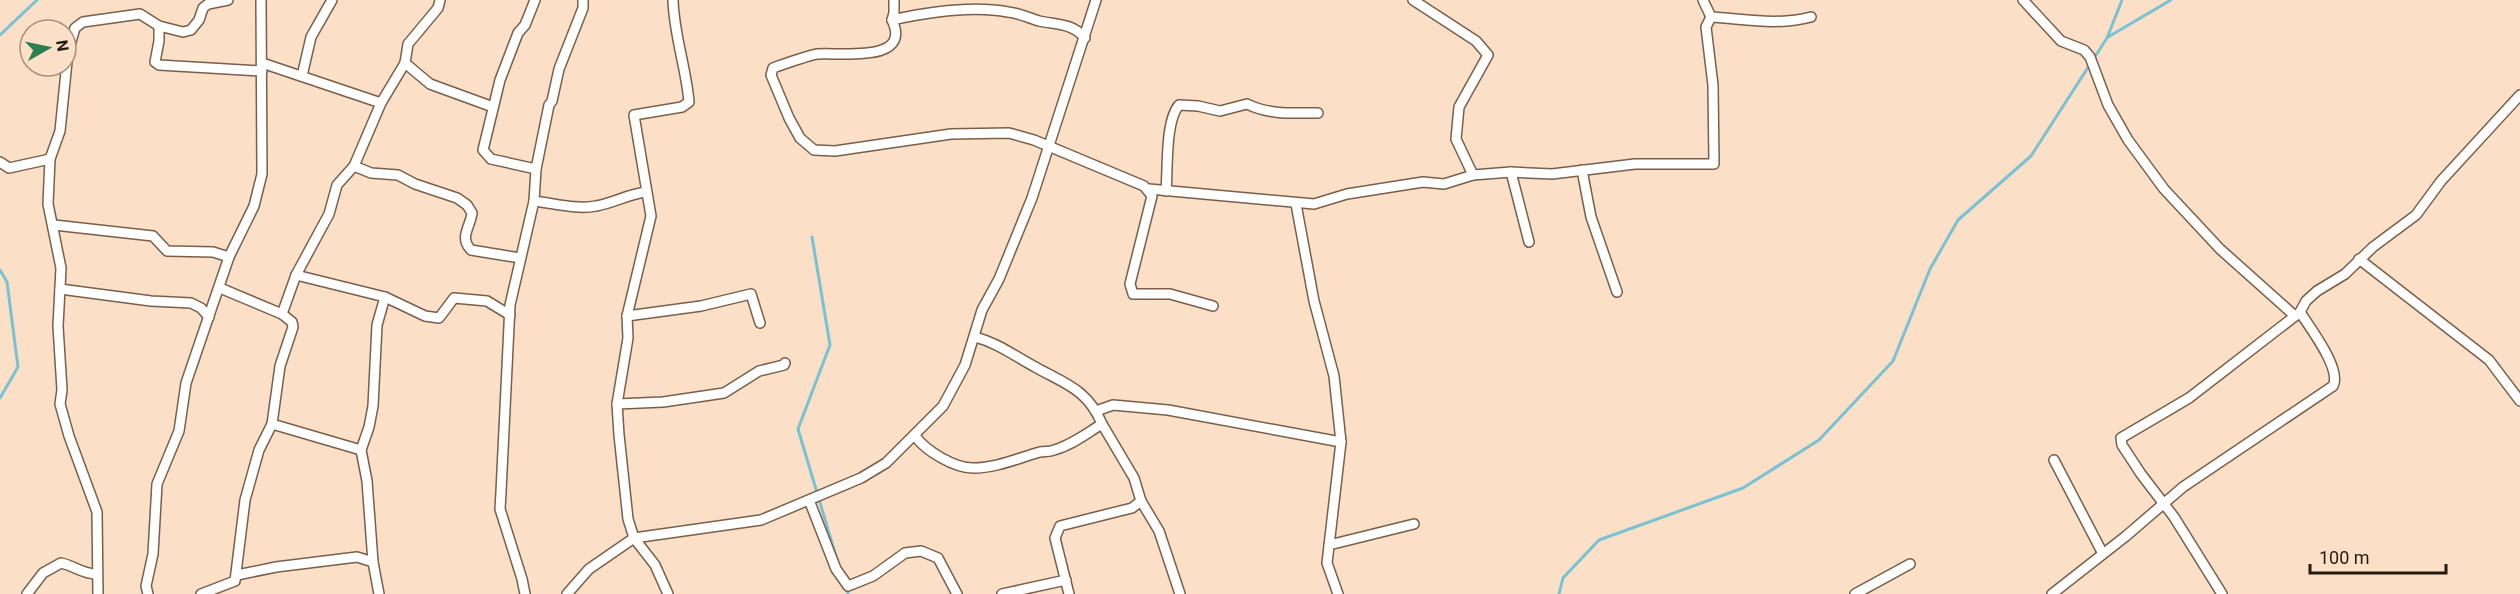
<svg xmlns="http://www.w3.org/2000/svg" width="2520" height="594" viewBox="0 0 2520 594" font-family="Roboto,sans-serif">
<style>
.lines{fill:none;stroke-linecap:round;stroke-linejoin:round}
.stream{stroke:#79c2d3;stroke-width:3}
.street-casing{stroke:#785f4a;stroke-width:12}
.street{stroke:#fff;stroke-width:9}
</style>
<rect width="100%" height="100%" fill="#fcdfc7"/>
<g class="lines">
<g class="stream">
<polyline points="0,35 37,0"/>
<polyline points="2108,37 2171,0"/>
<polyline points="812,237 830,345 798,429 838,563"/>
<polyline points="0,270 7,282 18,367 0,398"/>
<polyline points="846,587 848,594"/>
<polyline points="1559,594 1563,578 1599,540 1743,488 1819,440 1893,361 1930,269 1958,220 2031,156 2107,38 2122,0"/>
</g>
<g class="street-casing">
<g id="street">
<polyline points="535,0 525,25 518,33 500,80 483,150 491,159 536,169"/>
<polyline points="1413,0 1476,41 1488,55 1459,107 1456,139 1473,175"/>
<path d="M1703,0L1711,17C1745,19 1777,26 1811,17"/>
<polyline points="2023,0 2061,41 2084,50 2090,57 2108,105 2128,140 2164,189 2220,249 2295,316"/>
<polyline points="892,20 894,13 894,0"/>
<polyline points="159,26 159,41 155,62 159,65 262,71"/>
<path d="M1085,38C1072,23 1058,25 1039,21C1029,18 1019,13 1008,12C971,5 928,12 892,20C913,64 838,52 817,54C810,55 781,65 773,68L771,75L789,118L800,138L814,150L835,151L951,134L1009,133L1034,140L1144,186L1152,196L1130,284L1133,294H1170L1213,306"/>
<polyline points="262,63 381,103"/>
<polyline points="405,63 430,84 493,107"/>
<polyline points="302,76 311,37 332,0"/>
<polyline points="0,162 9,168 50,159"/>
<path d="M354,166L371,173L398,175L415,184L457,198L467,205L472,213C470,228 459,237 471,250L520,258"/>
<polyline points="1582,170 1591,217 1617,292"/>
<polyline points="1511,172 1529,242"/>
<polyline points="1149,189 1314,204 1347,194 1423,182 1444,184 1473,175 1511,172 1552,174 1635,164 1714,164 1713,85 1706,27 1711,17"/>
<path d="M1166,191C1168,169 1165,121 1179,105L1198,106L1220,111L1247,104C1269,115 1293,113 1318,113"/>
<path d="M534,201C553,203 577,210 596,206C614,203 628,194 646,192"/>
<polyline points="1296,204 1314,301 1334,376 1341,442 1327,563 1338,594"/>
<polyline points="54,225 153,236 167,251 213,252 229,257 186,383 179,431 157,484 153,554 146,586 148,594"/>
<polyline points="229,257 254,206 262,174 261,0"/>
<polyline points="2359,259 2489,360 2520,401"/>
<polyline points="296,275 385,297 425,316 439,318 454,298 487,301 510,315"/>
<polyline points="60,289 151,301 191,303 201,308 209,317"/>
<polyline points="282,314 296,275 329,214 337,185 354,166 381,103 405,63 408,44 438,8 440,0"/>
<polyline points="627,316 701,306 751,294 760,323"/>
<polyline points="617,404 663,402 724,393 759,371 784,365 785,363"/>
<polyline points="1096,411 1113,405 1168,410 1341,442"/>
<polyline points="272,424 361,450"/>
<polyline points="1102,424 1134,478 1141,501 1159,531 1180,594"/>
<path d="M915,436C926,451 954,468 973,468C997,468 1018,458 1040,452C1045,451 1050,452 1054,450C1072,445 1087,433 1102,424C1088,390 1066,384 1037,368C1016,357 998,343 975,337"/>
<polyline points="2054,460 2103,554"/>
<polyline points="809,500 836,569 848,586 873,576 905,553 921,551 938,558 957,594"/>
<polyline points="1329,545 1414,524"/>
<polyline points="237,575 276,567 357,557 373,562"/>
<path d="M27,594L43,573L61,563C75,566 82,574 97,574"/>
<polyline points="98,594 97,512 69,436 60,404 62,390 58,326 61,268 48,204 50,159 60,131 68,52 75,28 83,22 140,14 159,26 183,32 191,30 199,20 203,8 208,4 228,0"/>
<polyline points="201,594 235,581 245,500 259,450 272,424 280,366 293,327 292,322 282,314 220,288"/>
<polyline points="379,594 373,562 367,481 361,450 369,427 373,406 377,325 385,297"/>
<polyline points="525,594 522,579 500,509 501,492 510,305 534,201 536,169 549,105 552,101 559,69 583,8 583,0"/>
<polyline points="567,594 589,569 634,538 761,520 861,478 886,463 943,406 965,365 982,310 999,279 1032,198 1096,0"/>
<path d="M668,594L655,565L634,538L628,519L619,435L617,404L628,338L627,316L651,216L634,115L682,107L689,102C686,67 674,35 673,0"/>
<polyline points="1002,594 1066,580"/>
<polyline points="1069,594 1055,538 1060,526 1132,508 1141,501"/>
<polyline points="1855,594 1910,564"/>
<path d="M2052,594L2126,536L2183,487L2333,386C2342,369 2310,328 2300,312L2306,301L2317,291L2345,274L2373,247L2416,215L2441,181L2520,95"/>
<polyline points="2222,594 2174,517 2141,474 2122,445 2121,438 2189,398 2299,313"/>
</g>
</g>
<use href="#street" class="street"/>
</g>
<g transform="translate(48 48) rotate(81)"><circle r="28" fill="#fcdfc7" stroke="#a6907e" stroke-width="1.5"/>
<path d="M0-4.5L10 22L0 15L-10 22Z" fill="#2b8053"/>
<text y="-9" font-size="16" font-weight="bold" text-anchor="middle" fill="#241a11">N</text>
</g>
<path d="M2310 564v9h136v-9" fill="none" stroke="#241a11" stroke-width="3"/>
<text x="2319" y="564" font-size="18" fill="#241a11" stroke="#fcdfc7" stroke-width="4.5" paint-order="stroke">100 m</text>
</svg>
